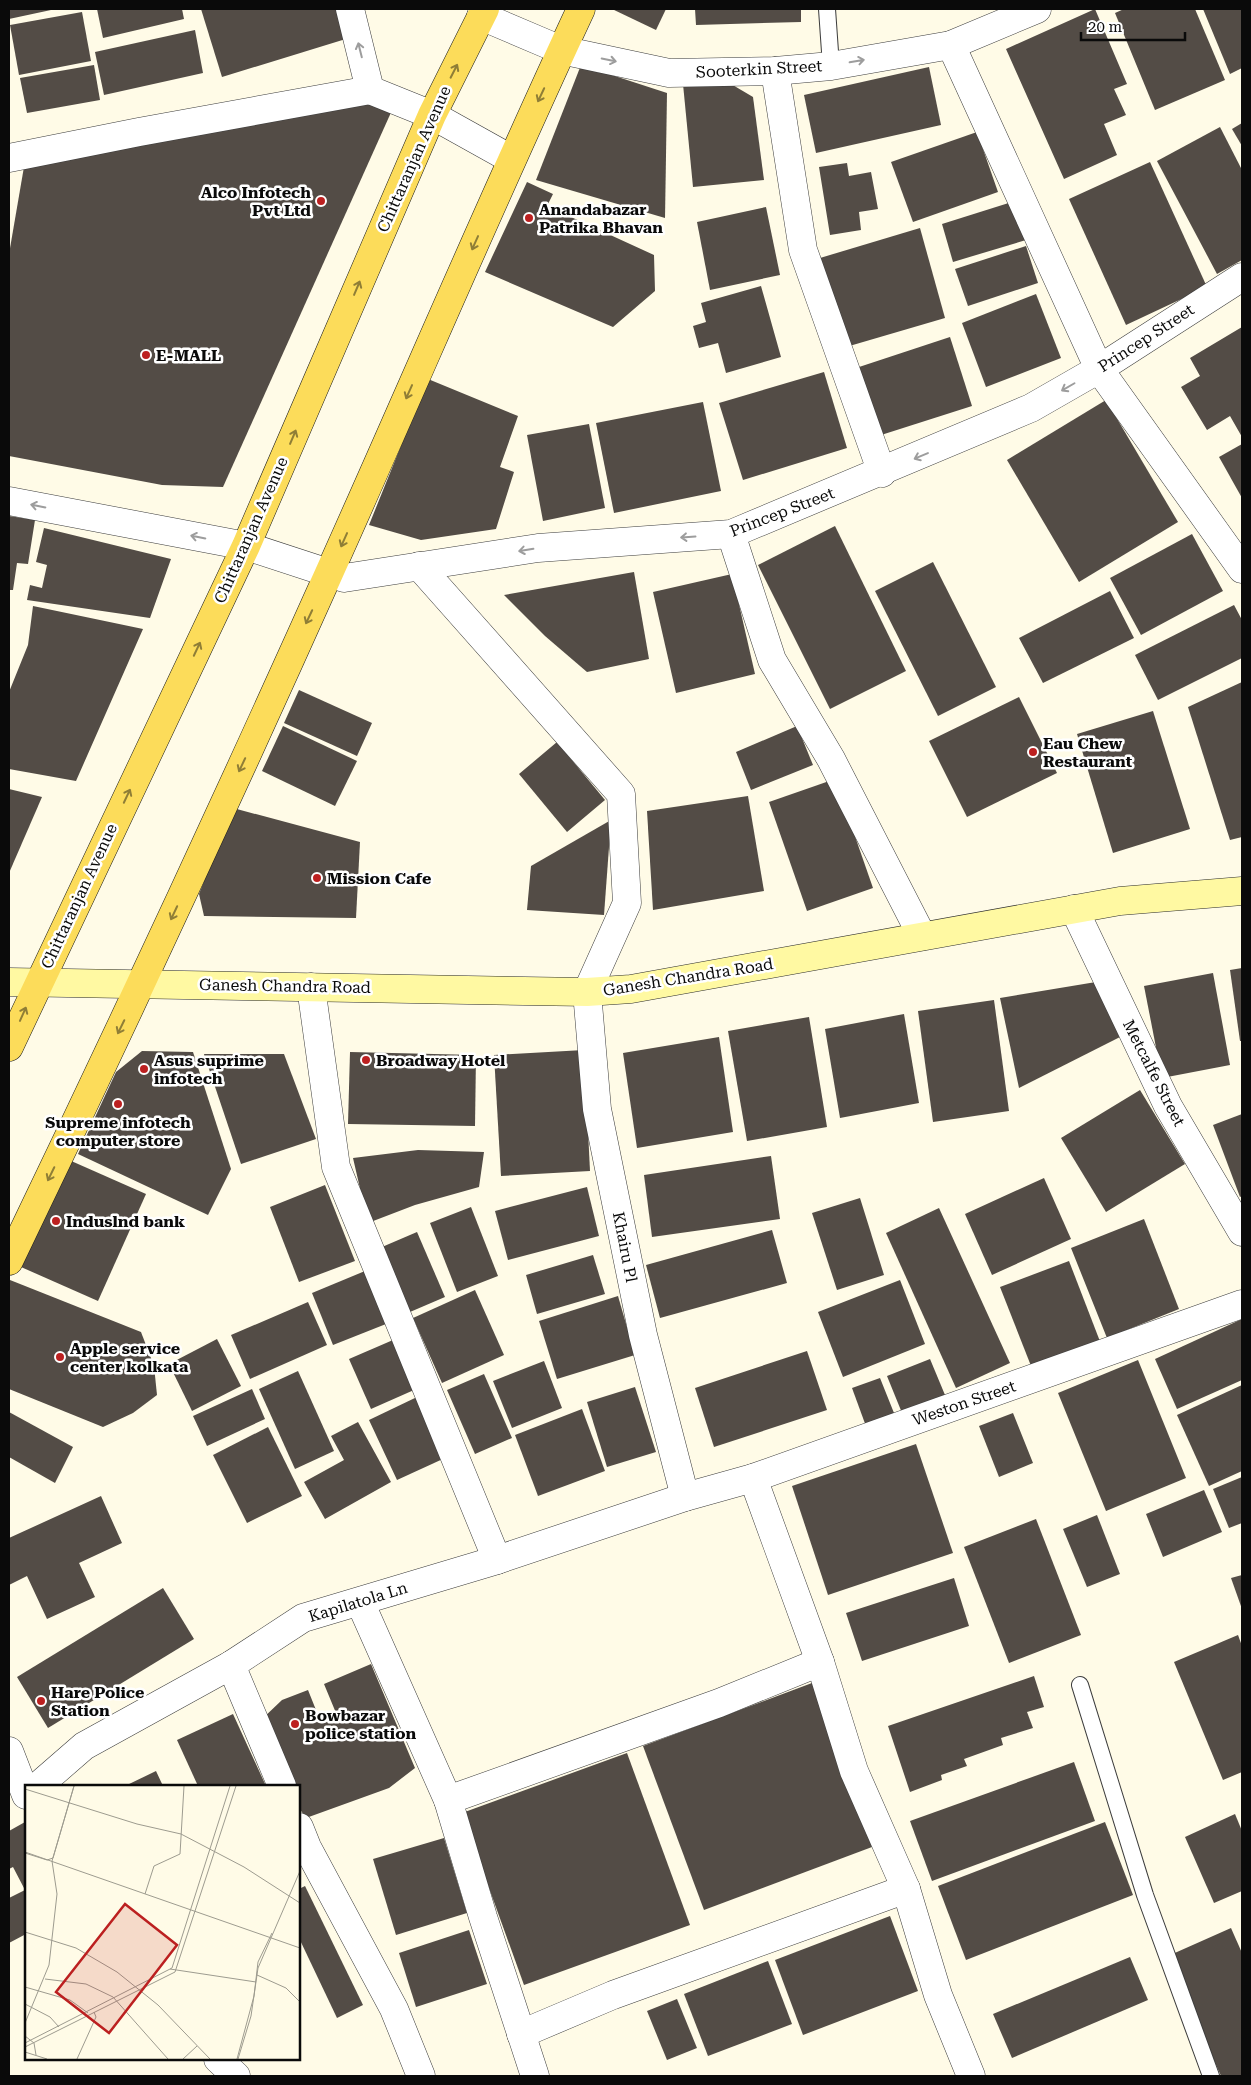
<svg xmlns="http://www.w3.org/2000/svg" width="1251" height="2085" viewBox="0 0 1251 2085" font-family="'Roboto Serif',serif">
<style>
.building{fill:#534c46}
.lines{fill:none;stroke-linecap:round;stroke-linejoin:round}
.service-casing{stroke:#3d3d3d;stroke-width:18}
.minor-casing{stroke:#3d3d3d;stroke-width:29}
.tertiary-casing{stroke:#3d3d3d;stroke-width:29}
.secondary-casing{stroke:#2c2c2c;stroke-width:29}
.primary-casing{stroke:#1b1b1b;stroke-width:29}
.service{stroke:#fff;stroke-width:16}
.minor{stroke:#fff;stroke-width:28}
.tertiary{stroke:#fff;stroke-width:28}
.secondary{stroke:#fff9a2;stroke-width:28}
.primary{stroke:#fcdc5a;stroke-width:28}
.oneway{stroke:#9d9d9d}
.oneway2{stroke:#8f7e36}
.poi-dot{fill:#bc2020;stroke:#fff;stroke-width:2}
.labels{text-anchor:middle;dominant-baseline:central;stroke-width:5;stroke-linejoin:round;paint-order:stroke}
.street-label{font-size:16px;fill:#0a0a0a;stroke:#fff}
.poi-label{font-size:16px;font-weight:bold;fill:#0a0a0a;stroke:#fff;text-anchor:start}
.inset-road{fill:none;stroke:#9d9b8f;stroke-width:1}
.view{fill:#bc2020;fill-opacity:0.15;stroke:#bc2020;stroke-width:2.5}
.inset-edge{fill:none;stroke:#0a0a0a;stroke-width:2.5}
</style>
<rect width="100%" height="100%" fill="#fffbe7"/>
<g class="building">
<polygon points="9,9 51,9 51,10 9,19"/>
<polygon points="97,9 182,9 184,19 103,38"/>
<polygon points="201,9 340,9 349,38 222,77"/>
<polygon points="612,9 666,9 656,30"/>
<polygon points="695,9 801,9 801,22 696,25"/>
<polygon points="1095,9 1127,84 1114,89 1126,115 1104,124 1117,155 1064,179 1006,49"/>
<polygon points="1124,9 1195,9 1225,80 1155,110 1115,13"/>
<polygon points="1203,9 1242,9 1242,68 1230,74"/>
<polygon points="82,12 91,61 19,75 10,25"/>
<polygon points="195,30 203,73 104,95 95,52"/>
<polygon points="94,65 100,100 27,113 20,78"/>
<polygon points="581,65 667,93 665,218 536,180"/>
<polygon points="929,67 941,125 816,153 804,95"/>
<polygon points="683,84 731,84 753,97 764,180 693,187"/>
<polygon points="363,92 393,108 223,487 162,485 9,456 9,254 25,161"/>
<polygon points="1242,123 1242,146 1232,129"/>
<polygon points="1220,127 1242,170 1242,260 1217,274 1157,161"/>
<polygon points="977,132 998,192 913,222 891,162"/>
<polygon points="1150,162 1207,287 1126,325 1069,199"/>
<polygon points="847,163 849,176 871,172 878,209 859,212 861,230 830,235 819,167"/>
<polygon points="527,182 553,194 547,206 654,255 655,291 613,327 485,272"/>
<polygon points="1015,201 1026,240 953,262 942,224"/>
<polygon points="766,207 780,275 710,290 697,222"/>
<polygon points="920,228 945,318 846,347 820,258"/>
<polygon points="1026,246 1038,283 968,306 955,269"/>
<polygon points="761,286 781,357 726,373 718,343 699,348 693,326 706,322 701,303"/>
<polygon points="1036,294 1061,358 986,387 962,323"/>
<polygon points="1242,327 1242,437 1230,416 1207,430 1181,387 1200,376 1190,358"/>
<polygon points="950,337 972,406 878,436 856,368"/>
<polygon points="824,372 847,448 743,480 719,403"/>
<polygon points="428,379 518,416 500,467 514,472 496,529 421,540 369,525"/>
<polygon points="1106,400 1178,522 1079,582 1007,460"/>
<polygon points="703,402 721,491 614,513 596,423"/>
<polygon points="589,424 605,508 543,521 527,435"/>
<polygon points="1242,444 1242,498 1219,457"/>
<polygon points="9,516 35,520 28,564 17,563 13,590 9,590"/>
<polygon points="835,526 906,671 830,709 758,565"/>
<polygon points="44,528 171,559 150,618 27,600 30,585 42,588 47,565 36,562"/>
<polygon points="1192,534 1223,591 1141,635 1110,578"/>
<polygon points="933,562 996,687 938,716 875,591"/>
<polygon points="634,572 649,659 587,672 545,636 504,595"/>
<polygon points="732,574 755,674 676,693 653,592"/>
<polygon points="1110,591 1134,638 1043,683 1019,638"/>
<polygon points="1234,605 1242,620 1242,658 1158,700 1135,655"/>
<polygon points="33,606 143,629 76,781 9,769 9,692 28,645"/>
<polygon points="1242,682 1242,837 1230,840 1188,707"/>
<polygon points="299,690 372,723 357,756 284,723"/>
<polygon points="1019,697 1057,773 967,817 929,741"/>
<polygon points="1153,711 1190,829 1113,853 1077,734"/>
<polygon points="283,726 357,761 335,806 262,771"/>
<polygon points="797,726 813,765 751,790 736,752"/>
<polygon points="557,742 605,800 567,832 519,774"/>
<polygon points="835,779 873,888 807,911 769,802"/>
<polygon points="9,789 42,797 9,873"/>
<polygon points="748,796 764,891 653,910 647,811"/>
<polygon points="233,808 360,842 356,918 204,916 199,894"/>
<polygon points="611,820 604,915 527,910 531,866"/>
<polygon points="1242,968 1242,1041 1240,1041 1230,970"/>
<polygon points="1213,973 1230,1065 1162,1078 1144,986"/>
<polygon points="1096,982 1122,1036 1019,1088 1000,998"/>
<polygon points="994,1000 1009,1111 933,1122 918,1011"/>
<polygon points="904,1014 919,1103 840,1118 825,1029"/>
<polygon points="809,1017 827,1127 747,1141 728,1031"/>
<polygon points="719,1037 733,1132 637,1148 623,1053"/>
<polygon points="584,1050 590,1171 501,1176 494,1055"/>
<polygon points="142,1051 193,1052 231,1169 208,1215 78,1154 116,1072"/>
<polygon points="350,1052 476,1055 475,1126 348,1124"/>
<polygon points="204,1054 284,1054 316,1139 241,1164"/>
<polygon points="1140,1090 1185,1164 1106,1212 1061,1138"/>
<polygon points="1242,1114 1242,1196 1240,1197 1213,1125"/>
<polygon points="418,1150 484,1152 479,1187 415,1205 368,1223 353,1158"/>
<polygon points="771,1156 780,1219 652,1237 644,1175"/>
<polygon points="69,1160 146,1194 98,1301 21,1267"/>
<polygon points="1044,1178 1071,1239 992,1275 965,1214"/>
<polygon points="325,1185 355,1261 299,1282 270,1207"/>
<polygon points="587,1187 599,1236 508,1260 495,1211"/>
<polygon points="860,1198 884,1275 837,1290 812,1213"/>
<polygon points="471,1207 498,1276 457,1292 430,1223"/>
<polygon points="939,1208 1010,1363 956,1388 886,1233"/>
<polygon points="1144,1219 1179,1309 1107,1338 1071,1248"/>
<polygon points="772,1230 787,1283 660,1318 646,1265"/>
<polygon points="417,1232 445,1297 410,1312 382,1247"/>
<polygon points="593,1255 605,1294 537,1314 526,1275"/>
<polygon points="1069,1261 1101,1344 1033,1371 1000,1287"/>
<polygon points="365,1271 386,1324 333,1345 312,1293"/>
<polygon points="10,1280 141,1332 154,1366 157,1395 133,1413 103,1427 9,1389"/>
<polygon points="900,1280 925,1344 843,1377 818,1312"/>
<polygon points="475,1290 504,1355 442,1383 413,1318"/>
<polygon points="618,1296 635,1355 557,1379 539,1321"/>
<polygon points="308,1302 327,1345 250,1379 231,1335"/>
<polygon points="1242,1319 1242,1380 1177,1409 1155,1359"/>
<polygon points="217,1339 241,1386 192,1411 169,1364"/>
<polygon points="393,1340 414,1390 371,1409 349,1359"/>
<polygon points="807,1351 827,1410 714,1447 695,1388"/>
<polygon points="930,1359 945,1395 902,1413 887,1376"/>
<polygon points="1138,1360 1186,1478 1106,1511 1058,1393"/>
<polygon points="544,1361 562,1408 512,1428 493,1381"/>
<polygon points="298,1371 334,1451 295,1469 259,1389"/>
<polygon points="484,1374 512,1438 475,1454 447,1390"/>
<polygon points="880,1378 896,1418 867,1429 852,1388"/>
<polygon points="1242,1385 1242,1471 1209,1486 1177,1415"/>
<polygon points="635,1387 656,1452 607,1467 587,1402"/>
<polygon points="252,1389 265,1419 207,1446 193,1416"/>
<polygon points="417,1397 445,1458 397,1480 369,1420"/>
<polygon points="582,1409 605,1471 538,1496 515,1435"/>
<polygon points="9,1412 73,1447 55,1483 9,1457"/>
<polygon points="1013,1413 1033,1463 999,1477 979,1426"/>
<polygon points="358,1422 391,1482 325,1519 304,1482 344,1460 331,1436"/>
<polygon points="268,1427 302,1496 247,1523 213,1455"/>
<polygon points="916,1444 953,1553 828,1595 792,1486"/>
<polygon points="1242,1477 1242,1523 1229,1528 1213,1489"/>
<polygon points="1204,1490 1222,1532 1163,1557 1146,1514"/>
<polygon points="101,1496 122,1543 79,1563 95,1597 47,1619 27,1576 9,1585 9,1538"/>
<polygon points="1097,1515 1120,1574 1087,1587 1063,1529"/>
<polygon points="1036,1519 1081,1635 1009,1663 964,1547"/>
<polygon points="1242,1575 1242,1609 1231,1578"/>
<polygon points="954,1578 969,1626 862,1661 846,1613"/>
<polygon points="163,1588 194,1639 48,1728 17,1677"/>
<polygon points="1238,1635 1242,1646 1242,1772 1223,1780 1174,1662"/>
<polygon points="371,1664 415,1768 389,1788 306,1818 299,1808 299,1786 286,1786 261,1720 282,1700 308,1690 320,1720 336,1713 324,1684"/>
<polygon points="1034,1676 1044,1707 1027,1712 1033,1728 1001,1738 1003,1745 964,1759 967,1766 941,1775 942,1780 910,1792 888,1726"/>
<polygon points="812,1683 872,1847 704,1910 643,1746"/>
<polygon points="233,1714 266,1786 198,1786 177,1740"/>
<polygon points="627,1753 690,1925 524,1985 462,1813"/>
<polygon points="1074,1762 1095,1821 932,1881 910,1821"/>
<polygon points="156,1771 163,1786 125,1786"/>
<polygon points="1235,1814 1242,1831 1242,1891 1214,1903 1185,1837"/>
<polygon points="25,1822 26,1934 9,1943 9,1898 25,1890 13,1867 9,1869 9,1831"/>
<polygon points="1105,1822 1133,1895 966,1960 938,1886"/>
<polygon points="444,1838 467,1913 396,1935 373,1859"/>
<polygon points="305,1886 363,2005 337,2018 299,1938 299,1889"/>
<polygon points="890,1916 918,1991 803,2035 775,1960"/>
<polygon points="1231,1928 1242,1953 1242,2076 1221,2076 1168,1956"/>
<polygon points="469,1930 487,1984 416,2007 399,1953"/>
<polygon points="1130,1957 1148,2000 1012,2058 993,2014"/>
<polygon points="768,1961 792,2024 708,2056 684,1994"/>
<polygon points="677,1999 697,2048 667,2060 647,2011"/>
</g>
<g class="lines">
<g class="service-casing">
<g id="service">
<polyline points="827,9 831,66"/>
<polyline points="1080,1685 1145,1895 1211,2076"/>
</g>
</g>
<g class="minor-casing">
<g id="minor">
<polyline points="951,45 1099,369 1242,569"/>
<polyline points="775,71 803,250 882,473"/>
<polyline points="9,158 139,132 370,90"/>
<polyline points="731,534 772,660 831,759 922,936"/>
<polyline points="419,566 621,794 627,903 587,992 597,1109 643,1335 685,1497"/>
<polyline points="1074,909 1168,1106 1242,1232"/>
<polyline points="311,987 336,1167 497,1560"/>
<polyline points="753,1478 820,1662 854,1771 906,1889 938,1995 971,2076"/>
<polyline points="360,1602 448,1800 483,1917 535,2076"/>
<polyline points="231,1665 282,1786"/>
<polyline points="9,1751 26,1795"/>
<polyline points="38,1786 84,1746 231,1665 303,1618 497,1560 685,1497 753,1478 1242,1304"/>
<polyline points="448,1800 719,1703 820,1662"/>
<polyline points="299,1827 307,1847 394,2009 421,2076"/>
<polyline points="521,2034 613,1995 906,1889"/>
<polyline points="218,2059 236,2076"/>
</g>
</g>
<g class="tertiary-casing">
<g id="tertiary">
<polyline points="350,9 370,90 432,115 511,159"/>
<polyline points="481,16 561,50 669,73 775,71 831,66 951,45 1037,9"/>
<polyline points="9,501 246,546 344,578 538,548 731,534 1031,408 1099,369 1242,277"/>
</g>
</g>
<g class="secondary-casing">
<polyline id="secondary" points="9,982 587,992 631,989 1120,901 1242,891"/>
</g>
<g class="primary-casing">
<g id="primary">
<polyline points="9,1047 246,546 432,115 485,9"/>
<path d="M9,1261C119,1033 226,803 330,571C414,384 494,195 581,9"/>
</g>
</g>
<use href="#service" class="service"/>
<use href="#minor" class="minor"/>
<use href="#tertiary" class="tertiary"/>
<use href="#secondary" class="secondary"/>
<use href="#primary" class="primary"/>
</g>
<defs><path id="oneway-shaft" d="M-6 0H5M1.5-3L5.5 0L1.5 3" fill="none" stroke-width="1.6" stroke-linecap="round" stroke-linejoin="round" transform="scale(1.25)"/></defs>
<g class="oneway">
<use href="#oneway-shaft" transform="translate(360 50) rotate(-104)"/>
<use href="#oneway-shaft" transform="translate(609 60) rotate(12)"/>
<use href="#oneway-shaft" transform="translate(857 61) rotate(-10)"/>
<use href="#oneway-shaft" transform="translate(1068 387) rotate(150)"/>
<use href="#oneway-shaft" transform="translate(921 456) rotate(157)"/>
<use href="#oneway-shaft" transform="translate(38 506) rotate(-169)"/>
<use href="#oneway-shaft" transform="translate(198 537) rotate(-169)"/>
<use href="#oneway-shaft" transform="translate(688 537) rotate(176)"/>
<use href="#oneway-shaft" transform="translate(526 550) rotate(171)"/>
</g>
<g class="oneway2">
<use href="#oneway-shaft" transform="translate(454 71) rotate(-63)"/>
<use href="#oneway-shaft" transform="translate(541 95) rotate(115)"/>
<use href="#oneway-shaft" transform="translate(475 243) rotate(114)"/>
<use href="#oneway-shaft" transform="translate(357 288) rotate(-67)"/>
<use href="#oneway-shaft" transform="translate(409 392) rotate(114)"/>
<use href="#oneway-shaft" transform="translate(293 437) rotate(-67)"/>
<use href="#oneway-shaft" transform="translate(344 540) rotate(114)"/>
<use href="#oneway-shaft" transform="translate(309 617) rotate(115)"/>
<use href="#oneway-shaft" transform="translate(197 649) rotate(-65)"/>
<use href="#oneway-shaft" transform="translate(242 765) rotate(115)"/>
<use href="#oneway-shaft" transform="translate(127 796) rotate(-65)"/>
<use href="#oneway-shaft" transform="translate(174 913) rotate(115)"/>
<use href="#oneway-shaft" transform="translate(23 1014) rotate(-66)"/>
<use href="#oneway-shaft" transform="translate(121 1027) rotate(116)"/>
<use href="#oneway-shaft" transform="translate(51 1174) rotate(116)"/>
</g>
<g class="poi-dot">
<circle cx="321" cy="201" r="5"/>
<circle cx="529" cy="218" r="5"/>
<circle cx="146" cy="355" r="5"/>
<circle cx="1033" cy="752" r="5"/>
<circle cx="317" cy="878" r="5"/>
<circle cx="366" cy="1060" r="5"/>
<circle cx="144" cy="1069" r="5"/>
<circle cx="118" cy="1104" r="5"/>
<circle cx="56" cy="1221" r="5"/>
<circle cx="60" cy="1357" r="5"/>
<circle cx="41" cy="1701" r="5"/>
<circle cx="295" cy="1724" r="5"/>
</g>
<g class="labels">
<g class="street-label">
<text transform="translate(759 69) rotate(-3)">Sooterkin Street</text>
<text transform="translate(414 159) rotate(-66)">Chittaranjan Avenue</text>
<text transform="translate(1146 338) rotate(-33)">Princep Street</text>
<text transform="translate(782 512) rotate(-21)">Princep Street</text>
<text transform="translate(251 530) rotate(-66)">Chittaranjan Avenue</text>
<text transform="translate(79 896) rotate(-65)">Chittaranjan Avenue</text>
<text transform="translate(688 977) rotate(-9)">Ganesh Chandra Road</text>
<text transform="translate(285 986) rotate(1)">Ganesh Chandra Road</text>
<text transform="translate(1154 1073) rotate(63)">Metcalfe Street</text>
<text transform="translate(625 1247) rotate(79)">Khairu Pl</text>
<text transform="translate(964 1403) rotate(-19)">Weston Street</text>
<text transform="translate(358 1602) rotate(-17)">Kapilatola Ln</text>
</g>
<g class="poi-label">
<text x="311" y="192" text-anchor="end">Alco Infotech<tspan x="311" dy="18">Pvt Ltd</tspan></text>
<text x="539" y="209">Anandabazar<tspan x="539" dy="18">Patrika Bhavan</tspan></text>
<text x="156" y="355">E-MALL</text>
<text x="1043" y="743">Eau Chew<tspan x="1043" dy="18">Restaurant</tspan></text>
<text x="327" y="878">Mission Cafe</text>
<text x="154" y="1060">Asus suprime<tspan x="154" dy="18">infotech</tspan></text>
<text x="376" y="1060">Broadway Hotel</text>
<text x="118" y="1122" text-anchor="middle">Supreme infotech<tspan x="118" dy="18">computer store</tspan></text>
<text x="66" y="1221">Induslnd bank</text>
<text x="70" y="1348">Apple service<tspan x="70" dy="18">center kolkata</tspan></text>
<text x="51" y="1692">Hare Police<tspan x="51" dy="18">Station</tspan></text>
<text x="305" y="1715">Bowbazar<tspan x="305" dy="18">police station</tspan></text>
</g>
</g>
<g transform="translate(25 1785)">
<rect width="275" height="275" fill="#fffbe7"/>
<path class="inset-road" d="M0,4L112,39L156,49L219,82L275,118M0,67L275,163M0,68L22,75L28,73L49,1M120,109L129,81L155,69L159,1M0,147L51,163L92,187L133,220L185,274M145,184L231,197M232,190L261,203L275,217M20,194L61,199L88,212L143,274M0,202L45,215L63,228M0,219L25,232L34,242M0,238L24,180L32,109L27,76L49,1M0,251L9,258L11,270M0,258L147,183L205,1M0,262L150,187L211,1M0,267L22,274M52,274L71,232L69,227M158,274L172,261M212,274L229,211L233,177L247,148M213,274L226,231L233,183L275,86"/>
<path class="view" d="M100,119L152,160L84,248L31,207Z"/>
<rect width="275" height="275" class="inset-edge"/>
</g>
<rect width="1251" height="2085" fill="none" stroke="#0a0a0a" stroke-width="20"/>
<path d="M1081 32v8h104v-8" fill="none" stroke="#0a0a0a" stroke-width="2.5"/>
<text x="1088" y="32" font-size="15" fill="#0a0a0a" stroke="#ffffff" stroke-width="4" paint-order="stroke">20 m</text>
</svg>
